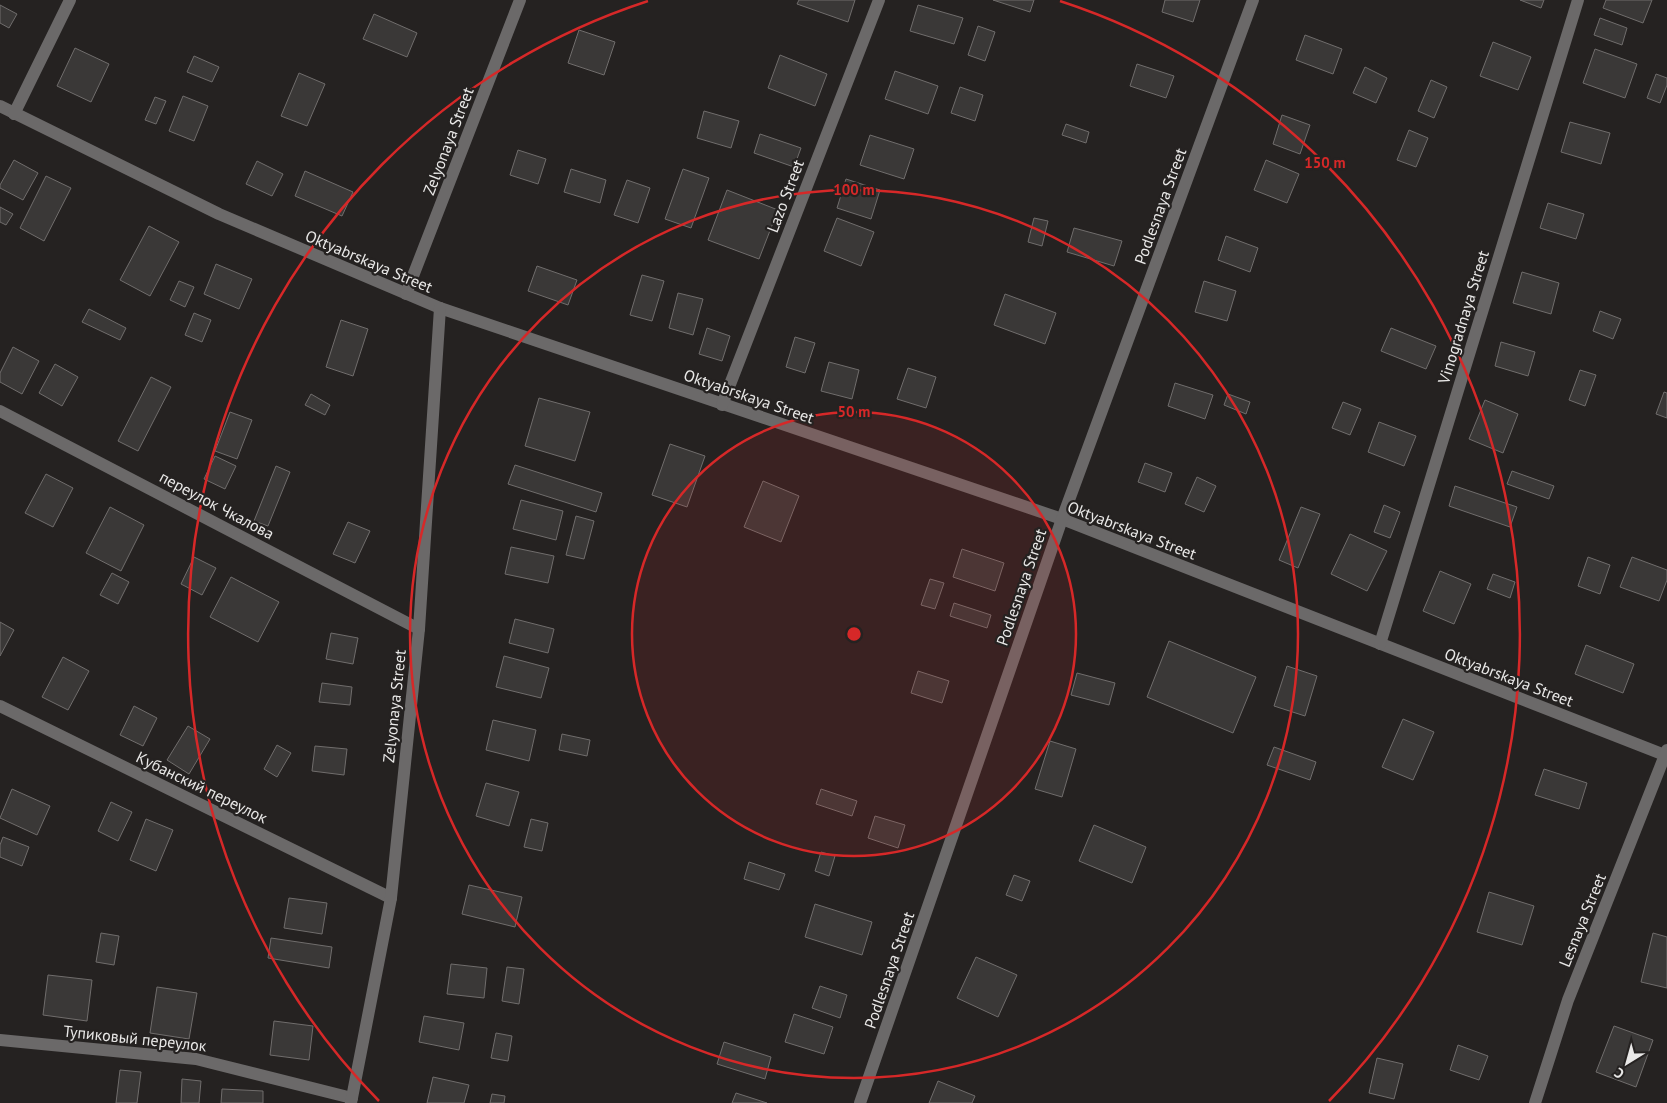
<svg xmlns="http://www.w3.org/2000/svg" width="1667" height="1103" viewBox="0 0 1667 1103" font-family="'PT Sans',sans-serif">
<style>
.building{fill:#3a3837;stroke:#706d6c}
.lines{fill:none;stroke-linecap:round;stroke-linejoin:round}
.minor{stroke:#6b6969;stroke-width:12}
.ring{fill:none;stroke:#d62828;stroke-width:2.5}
.labels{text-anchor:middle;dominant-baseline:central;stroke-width:4.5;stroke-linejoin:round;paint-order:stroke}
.street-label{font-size:16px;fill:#e9e8e7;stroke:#252221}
.centre{fill:#d62828;stroke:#252221;stroke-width:2.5}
.ring-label{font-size:15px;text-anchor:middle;font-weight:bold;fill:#d62828;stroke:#252221;stroke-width:4.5;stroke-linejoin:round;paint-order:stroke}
</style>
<rect width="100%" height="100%" fill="#252221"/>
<g class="building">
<polygon points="799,0 855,0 848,22 797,4"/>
<polygon points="993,0 1034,0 1030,12"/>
<polygon points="1165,0 1200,0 1193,22 1162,12"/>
<polygon points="1520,0 1544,0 1541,8"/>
<polygon points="1606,0 1652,0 1643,23 1603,8"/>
<polygon points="0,5 17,14 9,28 0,23"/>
<polygon points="918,5 963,18 954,44 910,31"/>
<polygon points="374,14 417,33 407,57 363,39"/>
<polygon points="1600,18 1627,28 1622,45 1594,35"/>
<polygon points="978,26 995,32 985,61 968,55"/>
<polygon points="579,30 615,42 604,75 568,63"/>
<polygon points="1305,35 1342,49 1333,74 1296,60"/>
<polygon points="1493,42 1531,57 1518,90 1480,76"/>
<polygon points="75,48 109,64 91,102 57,86"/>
<polygon points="1595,49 1637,64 1625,98 1583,83"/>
<polygon points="780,55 827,74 815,106 768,88"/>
<polygon points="194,56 219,67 212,82 187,72"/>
<polygon points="1137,64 1174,76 1166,98 1130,86"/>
<polygon points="1365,67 1387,78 1376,103 1353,93"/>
<polygon points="895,71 938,86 928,114 885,99"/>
<polygon points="299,73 325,84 307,126 281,116"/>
<polygon points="1656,74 1667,78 1667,85 1660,103 1647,98"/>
<polygon points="1431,80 1447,87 1434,118 1418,111"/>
<polygon points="960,87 983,95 975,121 951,113"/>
<polygon points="183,96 208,106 194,141 169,131"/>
<polygon points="155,97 166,101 156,124 145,120"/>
<polygon points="704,111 739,121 731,148 697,138"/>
<polygon points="1282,115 1310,125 1300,154 1273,144"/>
<polygon points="1570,122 1610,133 1601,164 1561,152"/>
<polygon points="1066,124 1089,132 1086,143 1062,135"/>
<polygon points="1409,130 1428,138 1416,167 1397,160"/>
<polygon points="760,134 801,148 794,167 754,153"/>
<polygon points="870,135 914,149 904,179 860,165"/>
<polygon points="518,150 546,159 538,184 510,175"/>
<polygon points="14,160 38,173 23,200 0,188 0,185"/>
<polygon points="1266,160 1299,174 1287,203 1254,190"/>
<polygon points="257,161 283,174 272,196 246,184"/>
<polygon points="571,169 606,180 600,203 564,192"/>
<polygon points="683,169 709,178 691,228 665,219"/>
<polygon points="305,171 353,192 342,216 295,196"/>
<polygon points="46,176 71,188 44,241 20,228"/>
<polygon points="846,179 880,190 871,219 837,208"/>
<polygon points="627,180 650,188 638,223 614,215"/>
<polygon points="727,190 778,210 759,259 708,240"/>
<polygon points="1548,203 1584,214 1576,239 1540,228"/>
<polygon points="0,207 13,214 6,225 0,222"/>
<polygon points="837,218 874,232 861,266 824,251"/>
<polygon points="1034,218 1048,221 1042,246 1028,242"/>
<polygon points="149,226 179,242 150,296 120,280"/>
<polygon points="1074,228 1122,241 1114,266 1067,252"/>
<polygon points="1226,236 1258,248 1250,272 1218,260"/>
<polygon points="216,264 252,279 239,309 204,294"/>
<polygon points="537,266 577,280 568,305 528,291"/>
<polygon points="1522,272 1559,283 1551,314 1513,303"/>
<polygon points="642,275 664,281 652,321 630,315"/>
<polygon points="179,281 194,287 185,307 170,300"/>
<polygon points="1204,281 1236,291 1227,321 1195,312"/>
<polygon points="678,293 703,299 693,335 669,328"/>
<polygon points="1005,294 1056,313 1045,344 994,325"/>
<polygon points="89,309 126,328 120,340 82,322"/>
<polygon points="1600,311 1621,319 1613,339 1593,331"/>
<polygon points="194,313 211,320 202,342 185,335"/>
<polygon points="341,320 368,329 353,376 326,367"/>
<polygon points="707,328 730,336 722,361 699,354"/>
<polygon points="1391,328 1436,346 1426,369 1381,351"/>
<polygon points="795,337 815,343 805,373 786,367"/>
<polygon points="1501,342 1535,352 1528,376 1495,366"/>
<polygon points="13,347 39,361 22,394 0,382 0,373"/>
<polygon points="829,362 859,370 852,399 821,391"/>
<polygon points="55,364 78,377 62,406 39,393"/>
<polygon points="908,368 936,377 926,408 897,399"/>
<polygon points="1580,370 1596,375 1585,406 1569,400"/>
<polygon points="151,377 171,387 138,451 118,441"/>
<polygon points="1175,383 1213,395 1205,419 1168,406"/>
<polygon points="1664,392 1667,393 1667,418 1656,414"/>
<polygon points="311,394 330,405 325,415 305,405"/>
<polygon points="1228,394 1250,402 1246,414 1224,405"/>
<polygon points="539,398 590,412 575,461 525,446"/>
<polygon points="1485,400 1518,414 1503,453 1469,439"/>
<polygon points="1343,402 1361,409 1350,435 1332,428"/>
<polygon points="230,412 252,420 237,459 215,451"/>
<polygon points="1379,422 1416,436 1404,466 1368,452"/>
<polygon points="670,444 705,456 687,507 652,495"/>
<polygon points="215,456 236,466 225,489 204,479"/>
<polygon points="1145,463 1172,473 1165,492 1138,482"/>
<polygon points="515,465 602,493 596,512 508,484"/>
<polygon points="276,466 290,472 268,526 254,521"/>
<polygon points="1512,471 1554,486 1549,499 1507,484"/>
<polygon points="46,474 73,488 53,527 25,513"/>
<polygon points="1197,477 1216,486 1204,512 1185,504"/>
<polygon points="763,481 799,496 781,542 744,527"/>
<polygon points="1455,486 1517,507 1510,527 1449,506"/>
<polygon points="521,500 563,511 556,540 513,529"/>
<polygon points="1384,505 1400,512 1390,538 1374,532"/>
<polygon points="110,507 144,525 121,571 86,553"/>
<polygon points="1301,507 1320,514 1298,568 1279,560"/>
<polygon points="576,516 594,521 584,559 566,555"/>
<polygon points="348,522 370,531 355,563 333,554"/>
<polygon points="1350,534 1387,551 1367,591 1331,574"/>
<polygon points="511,547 554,556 548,583 505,574"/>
<polygon points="962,549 1004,563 995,591 953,577"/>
<polygon points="194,557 216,568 202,595 181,584"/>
<polygon points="1588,557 1610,565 1600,594 1578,586"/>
<polygon points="1632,557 1667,570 1667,580 1659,601 1620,587"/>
<polygon points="1440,571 1471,584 1454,624 1423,611"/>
<polygon points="112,573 129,582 118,604 100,595"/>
<polygon points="1493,574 1515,582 1510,598 1487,589"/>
<polygon points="231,577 279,602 258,642 210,617"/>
<polygon points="930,579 944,583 935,609 921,605"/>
<polygon points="954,603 991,615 987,628 950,616"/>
<polygon points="515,619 554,629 548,653 509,643"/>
<polygon points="0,622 14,630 0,656"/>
<polygon points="331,633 358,638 353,664 326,659"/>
<polygon points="1169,641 1256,677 1233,733 1147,697"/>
<polygon points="1586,645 1634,664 1623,693 1575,674"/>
<polygon points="504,656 549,668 541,698 496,687"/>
<polygon points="63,657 89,671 68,710 42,697"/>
<polygon points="1287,666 1317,676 1305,716 1274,706"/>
<polygon points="918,671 949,681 942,703 911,693"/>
<polygon points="1077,673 1115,683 1109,705 1071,695"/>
<polygon points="322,683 352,687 350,705 319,702"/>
<polygon points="134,706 157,718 143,746 120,735"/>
<polygon points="1403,719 1434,732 1413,780 1382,767"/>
<polygon points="493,720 536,730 529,761 486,750"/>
<polygon points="188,726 210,739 189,774 167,760"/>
<polygon points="562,734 590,740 587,756 559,750"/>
<polygon points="1050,741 1076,749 1062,797 1035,789"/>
<polygon points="277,745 291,753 277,777 264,769"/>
<polygon points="315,746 347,749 344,775 312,771"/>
<polygon points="1274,747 1316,762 1310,780 1267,765"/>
<polygon points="1544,769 1587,783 1579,809 1535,795"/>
<polygon points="486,783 519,792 509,826 476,816"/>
<polygon points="12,789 50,806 37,835 0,818"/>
<polygon points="821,789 857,801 852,816 816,804"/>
<polygon points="111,802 132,812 118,841 98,831"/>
<polygon points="875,816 905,825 898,848 868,838"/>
<polygon points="146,819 173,830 156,871 130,860"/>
<polygon points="531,819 548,823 542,851 524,847"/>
<polygon points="1094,825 1146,847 1132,883 1079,861"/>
<polygon points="3,837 29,847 22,866 0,857 0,845"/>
<polygon points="821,852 835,856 829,876 815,871"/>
<polygon points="749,862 785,874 779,890 744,879"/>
<polygon points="1014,875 1030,881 1022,901 1006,895"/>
<polygon points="469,885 522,897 515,927 462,914"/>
<polygon points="1489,892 1534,906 1522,945 1477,932"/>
<polygon points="289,898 327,903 322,934 284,928"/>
<polygon points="815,904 872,922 862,955 805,937"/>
<polygon points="101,933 119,936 114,965 96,962"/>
<polygon points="1653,933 1667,937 1667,988 1641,982"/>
<polygon points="271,938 332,947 329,968 268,958"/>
<polygon points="976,957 1017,975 998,1017 957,998"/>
<polygon points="451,964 487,968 484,998 447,994"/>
<polygon points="507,967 524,969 519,1004 502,1001"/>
<polygon points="48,975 92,980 87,1021 43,1015"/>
<polygon points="820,986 847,995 840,1018 812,1008"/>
<polygon points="157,987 197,993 189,1039 150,1033"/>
<polygon points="794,1014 833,1027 824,1054 785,1042"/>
<polygon points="424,1016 464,1023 459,1050 419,1042"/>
<polygon points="274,1021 313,1026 309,1060 270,1055"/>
<polygon points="1614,1026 1653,1040 1636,1087 1596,1072"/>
<polygon points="496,1033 512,1036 508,1061 491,1058"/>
<polygon points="724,1042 771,1057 765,1079 717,1064"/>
<polygon points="1458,1045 1488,1056 1479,1080 1450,1070"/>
<polygon points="1377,1058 1403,1064 1394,1099 1369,1093"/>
<polygon points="120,1070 141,1072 137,1103 116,1103"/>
<polygon points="433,1077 469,1085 464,1103 427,1103"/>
<polygon points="182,1079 201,1081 199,1103 181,1103"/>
<polygon points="938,1081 975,1096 972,1103 929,1103"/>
<polygon points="222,1089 263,1091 263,1103 221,1103"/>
<polygon points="736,1093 767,1103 732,1103"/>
<polygon points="492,1094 505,1096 504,1103 490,1103"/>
</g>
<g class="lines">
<g class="minor">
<polyline points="0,106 219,214 440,308 1062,519 1667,756"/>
<polyline points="14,114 70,0"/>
<polyline points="406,294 520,0"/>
<polyline points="722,405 879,0"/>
<polyline points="0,411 419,629"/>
<polyline points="1380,644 1578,0"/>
<polyline points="0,706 391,898"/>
<polyline points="0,1040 196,1059 352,1098"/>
<polyline points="351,1103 391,898 419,629 440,308"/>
<polyline points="860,1103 1062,519 1253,0"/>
<polyline points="1535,1103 1568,1000 1667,750"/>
</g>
</g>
<circle cx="854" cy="634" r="222" fill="#d62828" fill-opacity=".12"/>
<g class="ring">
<circle cx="854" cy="634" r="222"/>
<circle cx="854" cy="634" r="444"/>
<path d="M379 1101A666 666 0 0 1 648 1M1060 1A666 666 0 0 1 1329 1101"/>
</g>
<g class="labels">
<g class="street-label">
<text transform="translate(448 141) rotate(-69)">Zelyonaya Street</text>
<text transform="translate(785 196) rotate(-69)">Lazo Street</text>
<text transform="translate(1160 206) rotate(-70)">Podlesnaya Street</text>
<text transform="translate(369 261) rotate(23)">Oktyabrskaya Street</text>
<text transform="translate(1463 317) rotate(-73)">Vinogradnaya Street</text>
<text transform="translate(749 396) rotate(19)">Oktyabrskaya Street</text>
<text transform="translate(217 505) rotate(28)">переулок Чкалова</text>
<text transform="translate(1132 530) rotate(21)">Oktyabrskaya Street</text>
<text transform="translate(1021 587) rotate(-71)">Podlesnaya Street</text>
<text transform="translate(1509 677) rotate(21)">Oktyabrskaya Street</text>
<text transform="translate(394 706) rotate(-84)">Zelyonaya Street</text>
<text transform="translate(202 787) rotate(26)">Кубанский переулок</text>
<text transform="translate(1582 920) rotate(-68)">Lesnaya Street</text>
<text transform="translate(889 970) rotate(-71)">Podlesnaya Street</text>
<text transform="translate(135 1038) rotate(6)">Тупиковый переулок</text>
</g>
</g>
<circle cx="854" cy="634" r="8" class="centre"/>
<g class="ring-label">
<text x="1325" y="168">150 m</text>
<text x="854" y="195">100 m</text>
<text x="854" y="417">50 m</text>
</g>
<g transform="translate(1627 1063) rotate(217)" stroke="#252221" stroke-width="4" paint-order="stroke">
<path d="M0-4L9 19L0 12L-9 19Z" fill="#e9e8e7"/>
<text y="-8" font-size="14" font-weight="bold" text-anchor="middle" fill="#e9e8e7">С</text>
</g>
</svg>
